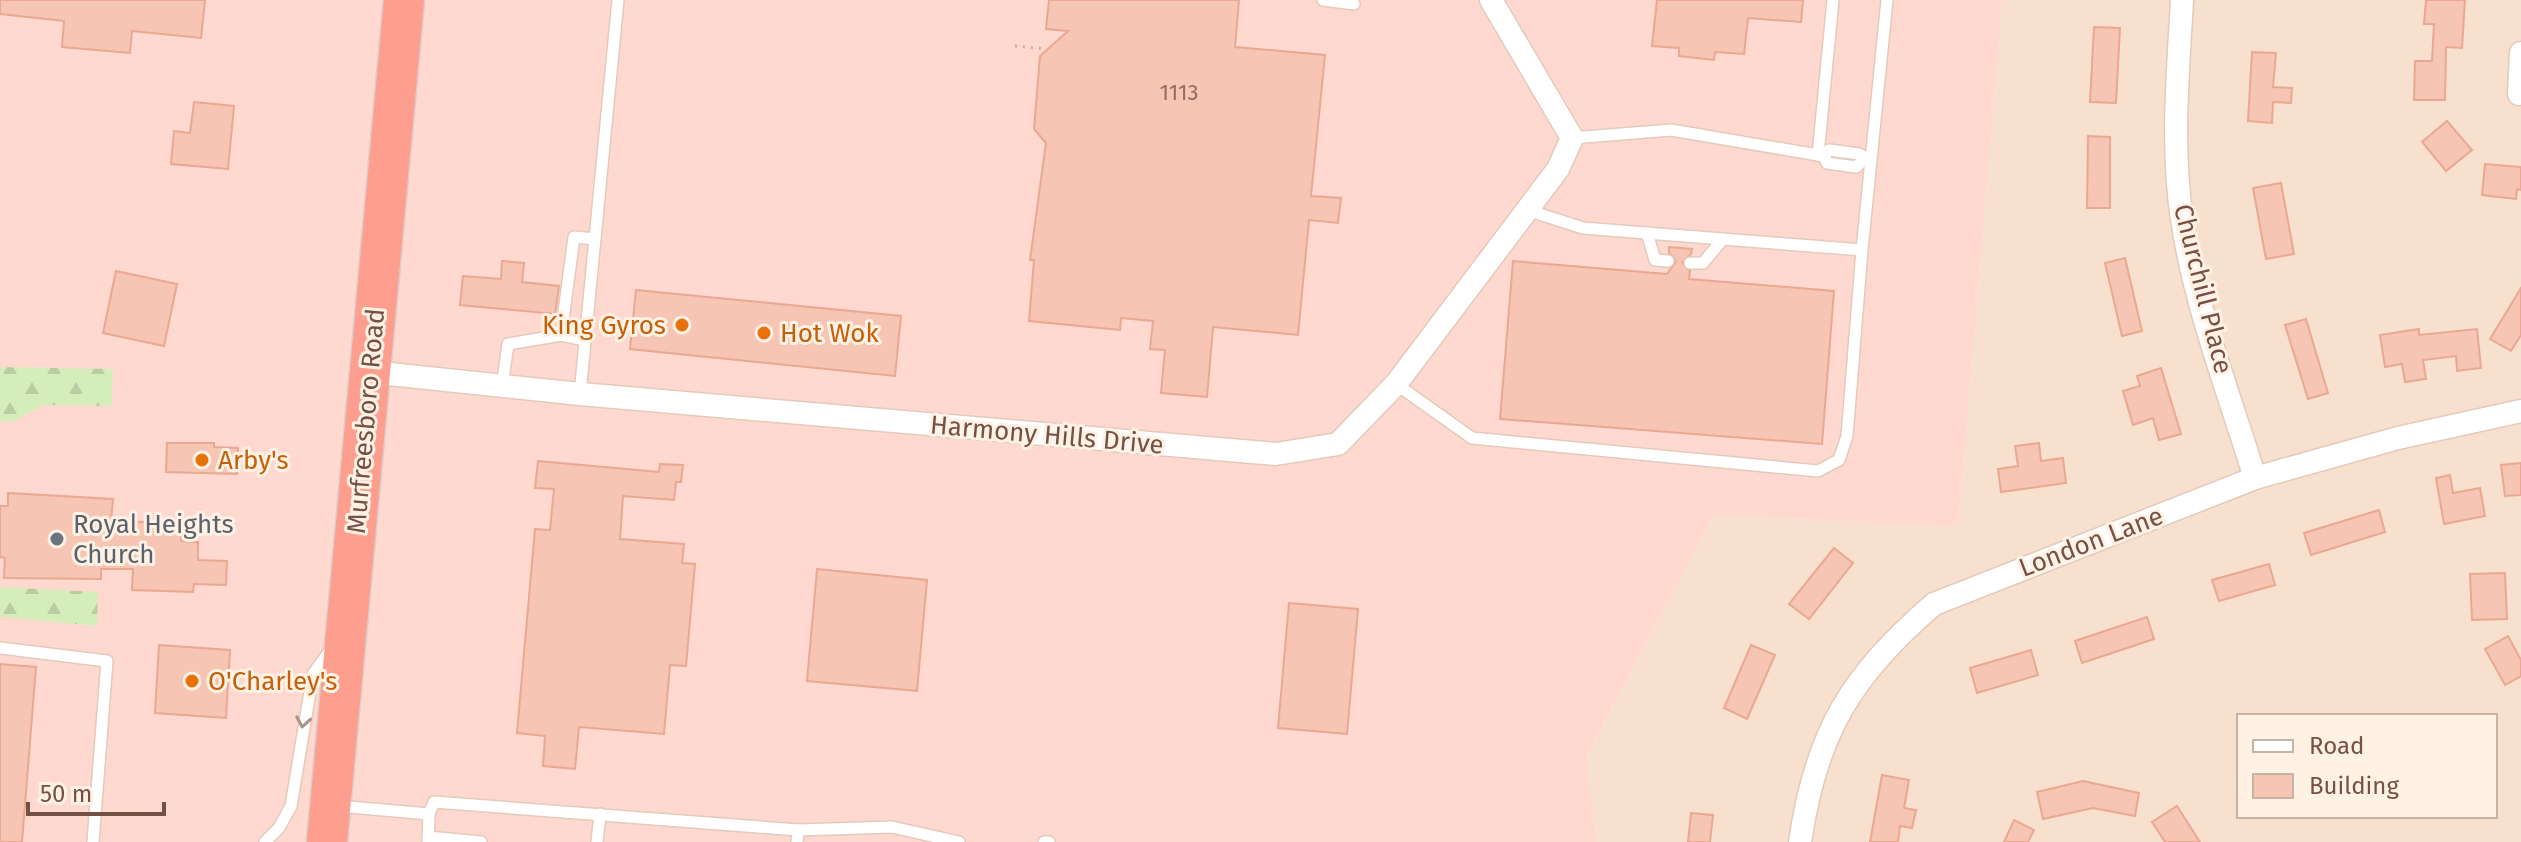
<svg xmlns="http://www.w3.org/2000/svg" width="2521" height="842" viewBox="0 0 2521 842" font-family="'Fira Sans',sans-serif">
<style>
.residential{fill:#f8e0ce;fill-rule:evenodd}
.commercial{fill:#ffd8d0}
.forest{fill:url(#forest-firs)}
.building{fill:#f6c5b3;stroke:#e9a892;stroke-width:2}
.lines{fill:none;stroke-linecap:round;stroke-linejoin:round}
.lane-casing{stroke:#e4cabc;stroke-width:14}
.street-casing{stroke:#e4cabc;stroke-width:25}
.highway-casing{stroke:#d8cecb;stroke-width:43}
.path{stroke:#daa896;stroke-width:3;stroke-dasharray:2 6;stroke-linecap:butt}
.lane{stroke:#fff;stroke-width:11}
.street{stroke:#fff;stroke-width:22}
.highway{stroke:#fe9e8e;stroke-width:40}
.oneway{stroke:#ac968f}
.food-dot{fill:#e8710a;stroke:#fff2e5;stroke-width:3}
.worship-dot{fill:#6b7280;stroke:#fff2e5;stroke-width:3}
.labels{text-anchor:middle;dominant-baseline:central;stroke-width:6;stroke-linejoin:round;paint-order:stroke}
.number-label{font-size:22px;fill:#956d60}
.street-label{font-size:26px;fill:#755044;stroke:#fff2e5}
.food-label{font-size:26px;fill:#c56008;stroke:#fff2e5;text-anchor:start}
.worship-label{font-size:26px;fill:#5b616d;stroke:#fff2e5;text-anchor:start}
</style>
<defs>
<pattern id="forest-firs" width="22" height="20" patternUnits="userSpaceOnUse" patternTransform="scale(2)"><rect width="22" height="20" fill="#d5ecbb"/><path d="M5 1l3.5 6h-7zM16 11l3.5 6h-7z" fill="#bacca2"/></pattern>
</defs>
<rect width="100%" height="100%" fill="#feeddd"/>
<path class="residential" d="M2002,0H2521V842H1596L1586,758L1714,514L1958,526ZM2239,716H2495V816H2239Z"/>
<polygon class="commercial" points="0,0 2002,0 1958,526 1714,514 1586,757 1596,842 0,842"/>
<g class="forest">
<polygon points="0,367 113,369 112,406 44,405 12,422 0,421"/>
<polygon points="0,587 98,592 97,626 0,617"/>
</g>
<g class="building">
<polygon points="0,0 205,0 201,38 132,31 130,53 62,47 64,21 0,14"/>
<polygon points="1049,0 1239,0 1235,47 1325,55 1311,196 1341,198 1338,223 1309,220 1298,335 1213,327 1207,397 1161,393 1165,350 1150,349 1153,321 1121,318 1120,330 1029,321 1034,260 1030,260 1046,143 1034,129 1040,56 1068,31 1046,29"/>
<polygon points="1657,0 1803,0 1801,22 1748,18 1744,54 1715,52 1714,60 1679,56 1679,48 1652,46"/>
<polygon points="2426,0 2465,0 2462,48 2446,47 2445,100 2414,100 2415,61 2432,61 2434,24 2424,24"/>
<polygon points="2094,27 2120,28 2116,103 2090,102"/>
<polygon points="2252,52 2276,53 2273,87 2292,88 2291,103 2273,102 2272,123 2248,121"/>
<polygon points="194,102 234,106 228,169 171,164 174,131 190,133"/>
<polygon points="2447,121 2472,150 2446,171 2422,142"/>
<polygon points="2088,136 2110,137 2110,208 2087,208"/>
<polygon points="2485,164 2521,167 2521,190 2517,189 2516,199 2482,195"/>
<polygon points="2281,183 2294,254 2266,259 2253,188"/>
<polygon points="1669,247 1692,249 1691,254 1682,262 1690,271 1689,279 1834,291 1822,444 1500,419 1513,261 1667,274 1676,261 1669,253"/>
<polygon points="2125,258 2142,331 2122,336 2105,263"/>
<polygon points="502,261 524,263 522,282 559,286 555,314 460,305 463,276 501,279"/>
<polygon points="116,271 177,284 164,346 103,333"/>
<polygon points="2521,288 2521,335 2511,351 2490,339"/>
<polygon points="636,290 901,316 895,376 630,349"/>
<polygon points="2306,319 2328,393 2308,399 2285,325"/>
<polygon points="2419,329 2419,335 2477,329 2481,368 2457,371 2456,356 2423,360 2426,379 2405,382 2402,364 2385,367 2380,335"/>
<polygon points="2161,368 2181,434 2159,440 2153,418 2133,425 2123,391 2140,386 2137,376"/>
<polygon points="167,443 214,443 214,447 238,448 237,474 166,472"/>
<polygon points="2039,443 2041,461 2063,458 2066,483 2001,492 1998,469 2018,466 2015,446"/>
<polygon points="538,461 659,472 660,464 683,465 681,482 676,482 674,500 623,496 620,539 684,544 682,563 695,564 686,666 670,665 664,734 579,727 575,769 543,766 545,736 517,733 535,529 550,530 554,489 535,488"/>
<polygon points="2521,463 2521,495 2505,496 2501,465"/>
<polygon points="2450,475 2453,493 2480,488 2485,516 2444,524 2436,478"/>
<polygon points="8,493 113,499 111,521 182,523 181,541 198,542 198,560 227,561 226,585 194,584 193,592 132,590 133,569 101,569 101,579 4,578 5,558 0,557 0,506 8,506"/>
<polygon points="2379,510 2385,532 2311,555 2304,533"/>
<polygon points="1834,548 1853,563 1809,619 1789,604"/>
<polygon points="2269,564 2275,585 2219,601 2212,580"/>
<polygon points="817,569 927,580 917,691 807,681"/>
<polygon points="2505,573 2507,619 2472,620 2470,574"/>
<polygon points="1289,603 1358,609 1347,734 1278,728"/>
<polygon points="2147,617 2154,639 2082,663 2075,641"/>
<polygon points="2508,636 2521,660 2521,676 2505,685 2485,649"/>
<polygon points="159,645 230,650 226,718 155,713"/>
<polygon points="1751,645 1775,655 1747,719 1724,708"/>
<polygon points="2031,650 2038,675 1977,693 1970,668"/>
<polygon points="0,664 36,667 22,842 0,842"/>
<polygon points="1882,775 1909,780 1904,808 1916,810 1912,828 1900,826 1898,842 1870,842"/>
<polygon points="2083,781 2139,793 2135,816 2093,808 2043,819 2037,792"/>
<polygon points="2177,806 2200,842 2165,842 2152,822"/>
<polygon points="1691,813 1713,815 1710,842 1688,842"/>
<polygon points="2014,820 2034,830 2028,842 2004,842"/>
</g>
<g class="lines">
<g class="lane-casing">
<g id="lane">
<polyline points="1323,0 1354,4"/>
<polyline points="1572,138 1671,130 1818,155 1833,0"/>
<polyline points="1818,155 1824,156 1827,163 1856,167 1863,160"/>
<polyline points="1824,156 1829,150 1859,154 1870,161"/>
<polyline points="1647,233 1655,260 1668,261"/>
<polyline points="1862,250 1887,0"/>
<polyline points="1690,263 1703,263 1723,239"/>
<polyline points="561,335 585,340"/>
<polyline points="1396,384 1472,438 1818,471 1839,460 1847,436 1862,250 1583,228 1527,210"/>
<polyline points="502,386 508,344 561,335 574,237 595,239"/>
<polyline points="580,394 618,0"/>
<polyline points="0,648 107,661 93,842"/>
<polyline points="338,806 429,814"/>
<polyline points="428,837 481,842"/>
<polyline points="265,842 279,828 291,806 313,674 332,648"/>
<polyline points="428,842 429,814 434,802 798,830 892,827 959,842"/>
<polyline points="597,842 600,814"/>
<polyline points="797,842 798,830"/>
<polyline points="1044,842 1049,842"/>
</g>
</g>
<g class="street-casing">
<g id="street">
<path d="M2182,0C2178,73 2171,147 2182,219C2195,307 2229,393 2255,478"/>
<polyline points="2519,94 2521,53"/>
<polyline points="370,372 580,394 1276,454 1338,444 1396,384 1558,169 1572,138 1491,0"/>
<path d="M1800,842C1816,732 1851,676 1934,604L2255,478L2398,438L2521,411"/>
</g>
</g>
<g class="highway-casing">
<polyline id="highway" points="327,842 404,0"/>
</g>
<polyline class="path" points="1015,46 1047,49"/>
<use href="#lane" class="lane"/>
<use href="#street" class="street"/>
<use href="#highway" class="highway"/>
</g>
<defs><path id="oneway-chevron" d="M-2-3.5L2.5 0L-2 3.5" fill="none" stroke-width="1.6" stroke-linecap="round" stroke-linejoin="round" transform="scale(2)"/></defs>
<use class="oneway" href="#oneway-chevron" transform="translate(303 722) rotate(100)"/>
<g class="food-dot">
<circle cx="682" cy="325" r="8"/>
<circle cx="764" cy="333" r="8"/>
<circle cx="202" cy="460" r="8"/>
<circle cx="192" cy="681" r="8"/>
</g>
<circle class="worship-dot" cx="57" cy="539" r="8"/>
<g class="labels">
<g class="number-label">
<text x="1179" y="92">1113</text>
</g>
<g class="street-label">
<text transform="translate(2203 289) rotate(76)">Churchill Place</text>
<text transform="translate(366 421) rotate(-85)">Murfreesboro Road</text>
<text transform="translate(1047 435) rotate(5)">Harmony Hills Drive</text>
<text transform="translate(2091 542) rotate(-21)">London Lane</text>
</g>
<g class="food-label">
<text x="666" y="325" text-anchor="end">King Gyros</text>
<text x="780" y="333">Hot Wok</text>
<text x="218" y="460">Arby's</text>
<text x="208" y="681">O'Charley's</text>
</g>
<g class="worship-label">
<text x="73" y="524">Royal Heights<tspan x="73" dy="30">Church</tspan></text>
</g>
</g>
<rect x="2237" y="714" width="260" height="104" fill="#fff2e5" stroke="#c8b1a5" stroke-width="2"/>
<rect x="2253" y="740" width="40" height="12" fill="#ffffff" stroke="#c8b1a5" stroke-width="2"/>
<text x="2309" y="754" font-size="24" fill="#755044">Road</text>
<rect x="2253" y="774" width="40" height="24" fill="#f6c5b3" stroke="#c8b1a5" stroke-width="2"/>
<text x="2309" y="794" font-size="24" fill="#755044">Building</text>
<path d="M28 802v12h136v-12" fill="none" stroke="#755044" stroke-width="4"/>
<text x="40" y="802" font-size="24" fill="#755044" stroke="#fff2e5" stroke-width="6" paint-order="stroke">50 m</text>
</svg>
